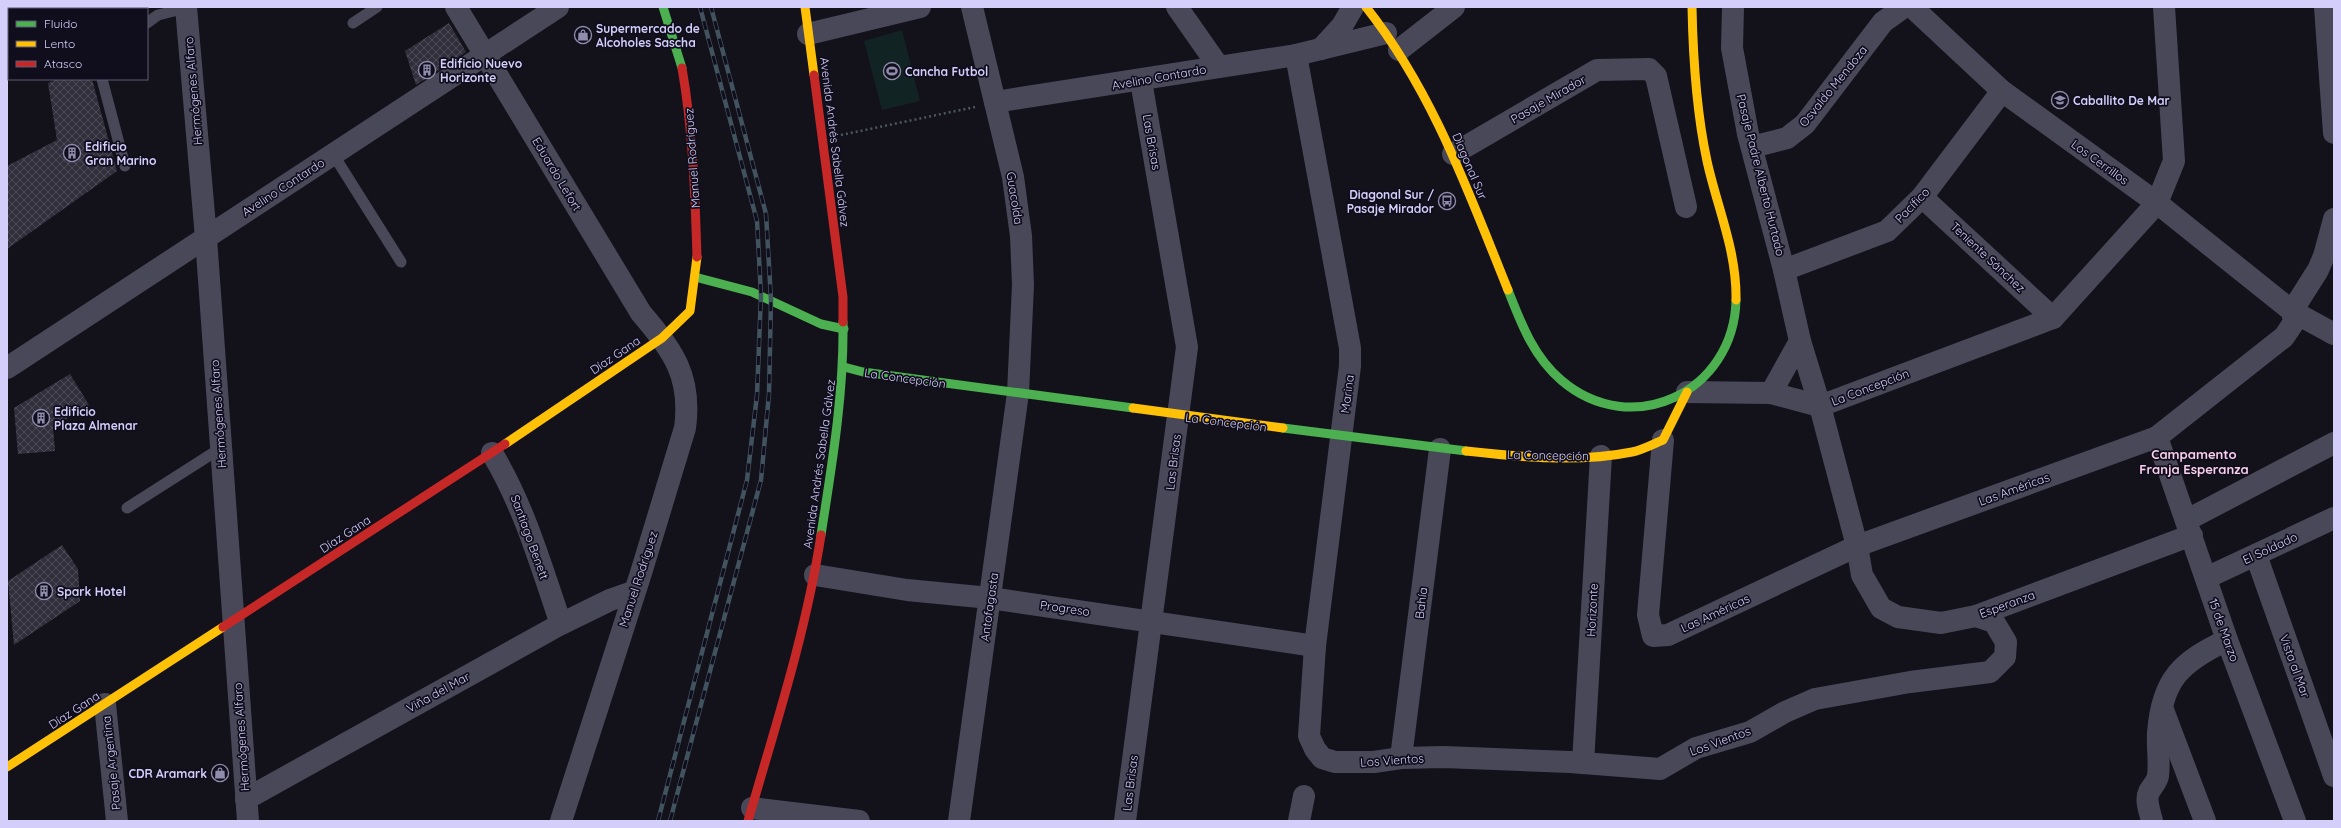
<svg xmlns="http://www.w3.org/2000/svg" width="2341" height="828" viewBox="0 0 2341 828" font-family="Quicksand,sans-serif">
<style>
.green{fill:#122324}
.building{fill:url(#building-cross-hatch)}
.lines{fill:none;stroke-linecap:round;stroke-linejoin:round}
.path{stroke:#4b5762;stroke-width:2.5;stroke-dasharray:2 3;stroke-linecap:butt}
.lane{stroke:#484859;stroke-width:11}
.street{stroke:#484859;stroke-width:22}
.fast{stroke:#4caf50;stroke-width:9}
.slow{stroke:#ffc107;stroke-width:9}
.jam{stroke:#c62828;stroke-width:9}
.rail-casing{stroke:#425360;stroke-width:4.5}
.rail{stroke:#100e1d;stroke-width:3;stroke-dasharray:9;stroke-linecap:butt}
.labels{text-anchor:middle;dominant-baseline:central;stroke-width:3.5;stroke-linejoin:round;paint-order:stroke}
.poi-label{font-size:12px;font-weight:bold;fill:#d4cffa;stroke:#100e1d;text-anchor:start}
.street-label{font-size:12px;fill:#d4cffa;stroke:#100e1d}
.neighbourhood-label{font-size:13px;font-weight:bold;fill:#fad1eb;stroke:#100e1d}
</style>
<defs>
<pattern id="building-cross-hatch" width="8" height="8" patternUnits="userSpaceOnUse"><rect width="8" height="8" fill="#312f3c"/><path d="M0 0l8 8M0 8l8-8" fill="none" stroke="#4e4c59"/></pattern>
</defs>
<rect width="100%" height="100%" fill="#13121a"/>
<polygon class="green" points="902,30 920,101 882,110 864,41"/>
<g class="building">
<polygon points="449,23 466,52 416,85 405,51"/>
<polygon points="58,79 92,79 117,171 7,249 7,166 57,140 48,83"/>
<polygon points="70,374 89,405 53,427 55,451 18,454 14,408"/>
<polygon points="62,545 78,569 80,601 14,645 8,581"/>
</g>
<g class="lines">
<polyline class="path" points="841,135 975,107"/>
<g class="lane">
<polyline points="147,23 158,15 186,8"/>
<polyline points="353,23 377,7"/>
<polyline points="102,79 125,166"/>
<polyline points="333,154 401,262"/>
<polyline points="127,508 221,448"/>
</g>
<g class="street">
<polyline points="186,7 206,238 248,821"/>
<path d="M456,7L641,313C673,350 692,377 685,428L641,573L561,821"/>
<polyline points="1177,7 1219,67"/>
<polyline points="1733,7 1732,48 1748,134 1784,270 1800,341 1820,406 1857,546 1862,575 1881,608 1898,617 1941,623 1976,616 2192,535"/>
<polyline points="1912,7 2002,91 2157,203 2292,311 2318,270 2324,256 2334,219"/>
<polyline points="2325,7 2334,133"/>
<polyline points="808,34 920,7"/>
<polyline points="1321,49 1342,26 1353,7"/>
<polyline points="1399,50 1454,7"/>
<polyline points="1296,55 1350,348 1350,366 1315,646 1309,736 1315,749 1322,758 1335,762 1374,762 1401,758 1444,757 1570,762 1660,769 1696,748 1750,732 1785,712 1815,699 1910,682 1990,672 2005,657 2006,642 1994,622 1976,616"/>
<polyline points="995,102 1296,55 1386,33"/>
<polyline points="1752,147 1787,138 1805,124 1883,22 1904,7"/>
<polyline points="1453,154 1597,70 1649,69 1656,76 1686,207"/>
<polyline points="1922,197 2053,318"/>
<polyline points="1784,270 1887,231 1922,197 2002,91"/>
<polyline points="7,368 558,7"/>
<polyline points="1687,392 1771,393 1820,406 2053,318 2157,203 2174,161 2164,7"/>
<polyline points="1771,393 1800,341"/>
<polyline points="2157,437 2227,640 2295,821"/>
<polyline points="1663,440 1648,615 1653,636 1668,635 1857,546 2157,437 2284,337 2294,322 2292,311 2334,334"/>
<path d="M492,453C524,506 541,566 561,624"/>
<polyline points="2187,520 2334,443"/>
<polyline points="2256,555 2334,776"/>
<polyline points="815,575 907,590 990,598 1315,646"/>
<polyline points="2206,578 2334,518"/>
<polyline points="105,704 117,821"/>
<polyline points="2163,710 2205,821"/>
<polyline points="1401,758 1440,449"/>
<polyline points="1583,763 1601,456"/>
<polyline points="246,799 561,624 610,600 633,592"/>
<polyline points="752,808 859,821"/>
<polyline points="959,821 1018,393 1023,285 1021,236 1013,177 972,7"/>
<polyline points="1125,821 1187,347 1141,81"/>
<polyline points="1299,821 1304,796"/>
<path d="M2152,821C2150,812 2145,800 2149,792C2152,786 2157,782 2158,776C2160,762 2157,747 2158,733C2162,679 2181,662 2227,640"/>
</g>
<g class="fast">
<polyline points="663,7 682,68"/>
<polyline points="695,277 752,292 821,324 844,329"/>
<path d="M1508,290C1521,323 1533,356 1561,380C1632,441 1734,392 1736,300"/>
<polyline points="844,367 863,372 1133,408"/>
<polyline points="1283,428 1466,451"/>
<path d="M821,535C832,464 844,394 843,322"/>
</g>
<g class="slow">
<polyline points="805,7 814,75"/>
<path d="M1366,7C1433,92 1468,191 1508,290"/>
<path d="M1692,7C1693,58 1696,110 1707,161C1717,207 1737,251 1736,300"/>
<polyline points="1133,408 1283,428"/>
<polyline points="505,444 662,338 690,311 697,257"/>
<path d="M1466,451C1521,457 1577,463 1632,452C1642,450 1653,444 1663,440L1687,392"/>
<polyline points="7,767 223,627"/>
</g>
<g class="jam">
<path d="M682,68C693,131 695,193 697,257"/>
<polyline points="814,75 843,297 843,322"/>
<polyline points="223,627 505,444"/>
<path d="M748,821C775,727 806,633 821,535"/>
</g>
<g class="rail-casing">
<g id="rail">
<polyline points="658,821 747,480 757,395 761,295 757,221 700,7"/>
<polyline points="670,821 761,480 769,394 771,300 766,214 711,7"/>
</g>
</g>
<use href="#rail" class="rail"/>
</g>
<defs>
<g id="shop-ring" transform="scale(0.9)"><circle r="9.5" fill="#100e1d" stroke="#908dac" stroke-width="1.5"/><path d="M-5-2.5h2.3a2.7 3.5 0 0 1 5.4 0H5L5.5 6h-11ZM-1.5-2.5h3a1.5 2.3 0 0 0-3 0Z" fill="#908dac"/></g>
<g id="building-ring" transform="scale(0.9)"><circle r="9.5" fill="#100e1d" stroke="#908dac" stroke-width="1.5"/><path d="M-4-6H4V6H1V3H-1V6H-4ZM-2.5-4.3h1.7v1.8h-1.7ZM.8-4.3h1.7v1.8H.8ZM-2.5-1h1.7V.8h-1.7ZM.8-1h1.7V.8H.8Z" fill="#908dac"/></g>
<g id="stadium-ring" transform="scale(0.9)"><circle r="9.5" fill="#100e1d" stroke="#908dac" stroke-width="1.5"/><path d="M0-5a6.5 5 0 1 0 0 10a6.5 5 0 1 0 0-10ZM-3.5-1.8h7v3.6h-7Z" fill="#908dac"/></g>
<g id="school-ring" transform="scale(0.9)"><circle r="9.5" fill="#100e1d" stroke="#908dac" stroke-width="1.5"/><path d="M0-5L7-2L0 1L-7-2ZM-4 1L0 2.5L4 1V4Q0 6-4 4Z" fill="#908dac"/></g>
<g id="bus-ring" transform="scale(0.9)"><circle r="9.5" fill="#100e1d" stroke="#908dac" stroke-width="1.5"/><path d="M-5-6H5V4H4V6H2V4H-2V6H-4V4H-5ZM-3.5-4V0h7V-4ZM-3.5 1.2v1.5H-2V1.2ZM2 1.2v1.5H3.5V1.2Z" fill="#908dac"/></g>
</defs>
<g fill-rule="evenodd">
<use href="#shop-ring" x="583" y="35"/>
<use href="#building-ring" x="427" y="70"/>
<use href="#stadium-ring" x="892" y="71"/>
<use href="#school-ring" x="2060" y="100"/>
<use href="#building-ring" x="72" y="153"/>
<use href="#bus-ring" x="1447" y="201"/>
<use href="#building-ring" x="41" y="418"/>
<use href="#building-ring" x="44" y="591"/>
<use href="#shop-ring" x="220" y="773"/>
</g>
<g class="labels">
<g class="poi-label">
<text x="596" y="28">Supermercado de<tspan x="596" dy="14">Alcoholes Sascha</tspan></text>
<text x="440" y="63">Edificio Nuevo<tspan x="440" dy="14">Horizonte</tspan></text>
<text x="905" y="71">Cancha Futbol</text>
<text x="2073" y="100">Caballito De Mar</text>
<text x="85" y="146">Edificio<tspan x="85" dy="14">Gran Marino</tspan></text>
<text x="1434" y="194" text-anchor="end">Diagonal Sur /<tspan x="1434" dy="14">Pasaje Mirador</tspan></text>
<text x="54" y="411">Edificio<tspan x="54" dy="14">Plaza Almenar</tspan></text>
<text x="57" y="591">Spark Hotel</text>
<text x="207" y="773" text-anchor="end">CDR Aramark</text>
</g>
<g class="street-label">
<text transform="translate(1159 77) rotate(-10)">Avelino Contardo</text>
<text transform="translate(1833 86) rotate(-51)">Osvaldo Mendoza</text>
<text transform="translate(193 91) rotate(-95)">Hermógenes Alfaro</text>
<text transform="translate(1548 99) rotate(-30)">Pasaje Mirador</text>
<text transform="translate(835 142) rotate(83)">Avenida Andrés Sabella Gálvez</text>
<text transform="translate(1152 142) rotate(80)">Las Brisas</text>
<text transform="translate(692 158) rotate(-94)">Manuel Rodríguez</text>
<text transform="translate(2100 162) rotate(36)">Los Cerrillos</text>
<text transform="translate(1470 166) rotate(67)">Diagonal Sur</text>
<text transform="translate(557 174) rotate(59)">Eduardo Lefort</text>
<text transform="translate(1761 175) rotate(76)">Pasaje Padre Alberto Hurtado</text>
<text transform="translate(283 187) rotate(-33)">Avelino Contardo</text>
<text transform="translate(1015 198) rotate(81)">Guacolda</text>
<text transform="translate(1912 205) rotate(-46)">Pacífico</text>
<text transform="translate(1988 257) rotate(43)">Teniente Sánchez</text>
<text transform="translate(615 355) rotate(-34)">Díaz Gana</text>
<text transform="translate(905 378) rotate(8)">La Concepción</text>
<text transform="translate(1870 387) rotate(-21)">La Concepción</text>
<text transform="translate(1347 394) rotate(-83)">Marina</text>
<text transform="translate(218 414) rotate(-94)">Hermógenes Alfaro</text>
<text transform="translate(1226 422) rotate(7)">La Concepción</text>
<text transform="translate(1548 455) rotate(1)">La Concepción</text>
<text transform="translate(1173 462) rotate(-83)">Las Brisas</text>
<text transform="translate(819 464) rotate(-82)">Avenida Andrés Sabella Gálvez</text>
<text transform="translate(2014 489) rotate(-20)">Las Américas</text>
<text transform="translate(345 534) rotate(-33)">Díaz Gana</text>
<text transform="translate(530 537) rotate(70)">Santiago Benett</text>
<text transform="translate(2270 548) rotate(-25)">El Soldado</text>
<text transform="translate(638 579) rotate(-72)">Manuel Rodríguez</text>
<text transform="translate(1421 603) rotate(-83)">Bahía</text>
<text transform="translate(2007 604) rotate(-20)">Esperanza</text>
<text transform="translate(989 607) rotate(-82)">Antofagasta</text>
<text transform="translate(1065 608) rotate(8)">Progreso</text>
<text transform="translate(1592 610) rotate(-87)">Horizonte</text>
<text transform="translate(1715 613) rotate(-25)">Las Américas</text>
<text transform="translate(2224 630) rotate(70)">15 de Marzo</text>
<text transform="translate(2295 666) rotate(70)">Vista al Mar</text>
<text transform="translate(438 692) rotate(-29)">Viña del Mar</text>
<text transform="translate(74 710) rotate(-33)">Díaz Gana</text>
<text transform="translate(241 737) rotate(-94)">Hermógenes Alfaro</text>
<text transform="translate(1720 741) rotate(-20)">Los Vientos</text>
<text transform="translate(1392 760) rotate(-4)">Los Vientos</text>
<text transform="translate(111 763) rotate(-96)">Pasaje Argentina</text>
<text transform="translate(1130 783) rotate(-83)">Las Brisas</text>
</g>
<g class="neighbourhood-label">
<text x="2194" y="454">Campamento<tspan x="2194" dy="15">Franja Esperanza</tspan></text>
</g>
</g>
<rect width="2341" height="828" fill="none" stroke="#d4cffa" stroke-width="16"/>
<rect x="8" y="8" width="140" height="72" fill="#100e1d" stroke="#5e5b75"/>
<rect x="16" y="21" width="20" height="6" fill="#4caf50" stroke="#5e5b75"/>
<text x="44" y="28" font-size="12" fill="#d4cffa">Fluido</text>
<rect x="16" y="41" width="20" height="6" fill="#ffc107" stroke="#5e5b75"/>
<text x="44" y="48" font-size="12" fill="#d4cffa">Lento</text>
<rect x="16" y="61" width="20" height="6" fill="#c62828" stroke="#5e5b75"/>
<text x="44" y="68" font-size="12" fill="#d4cffa">Atasco</text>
</svg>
